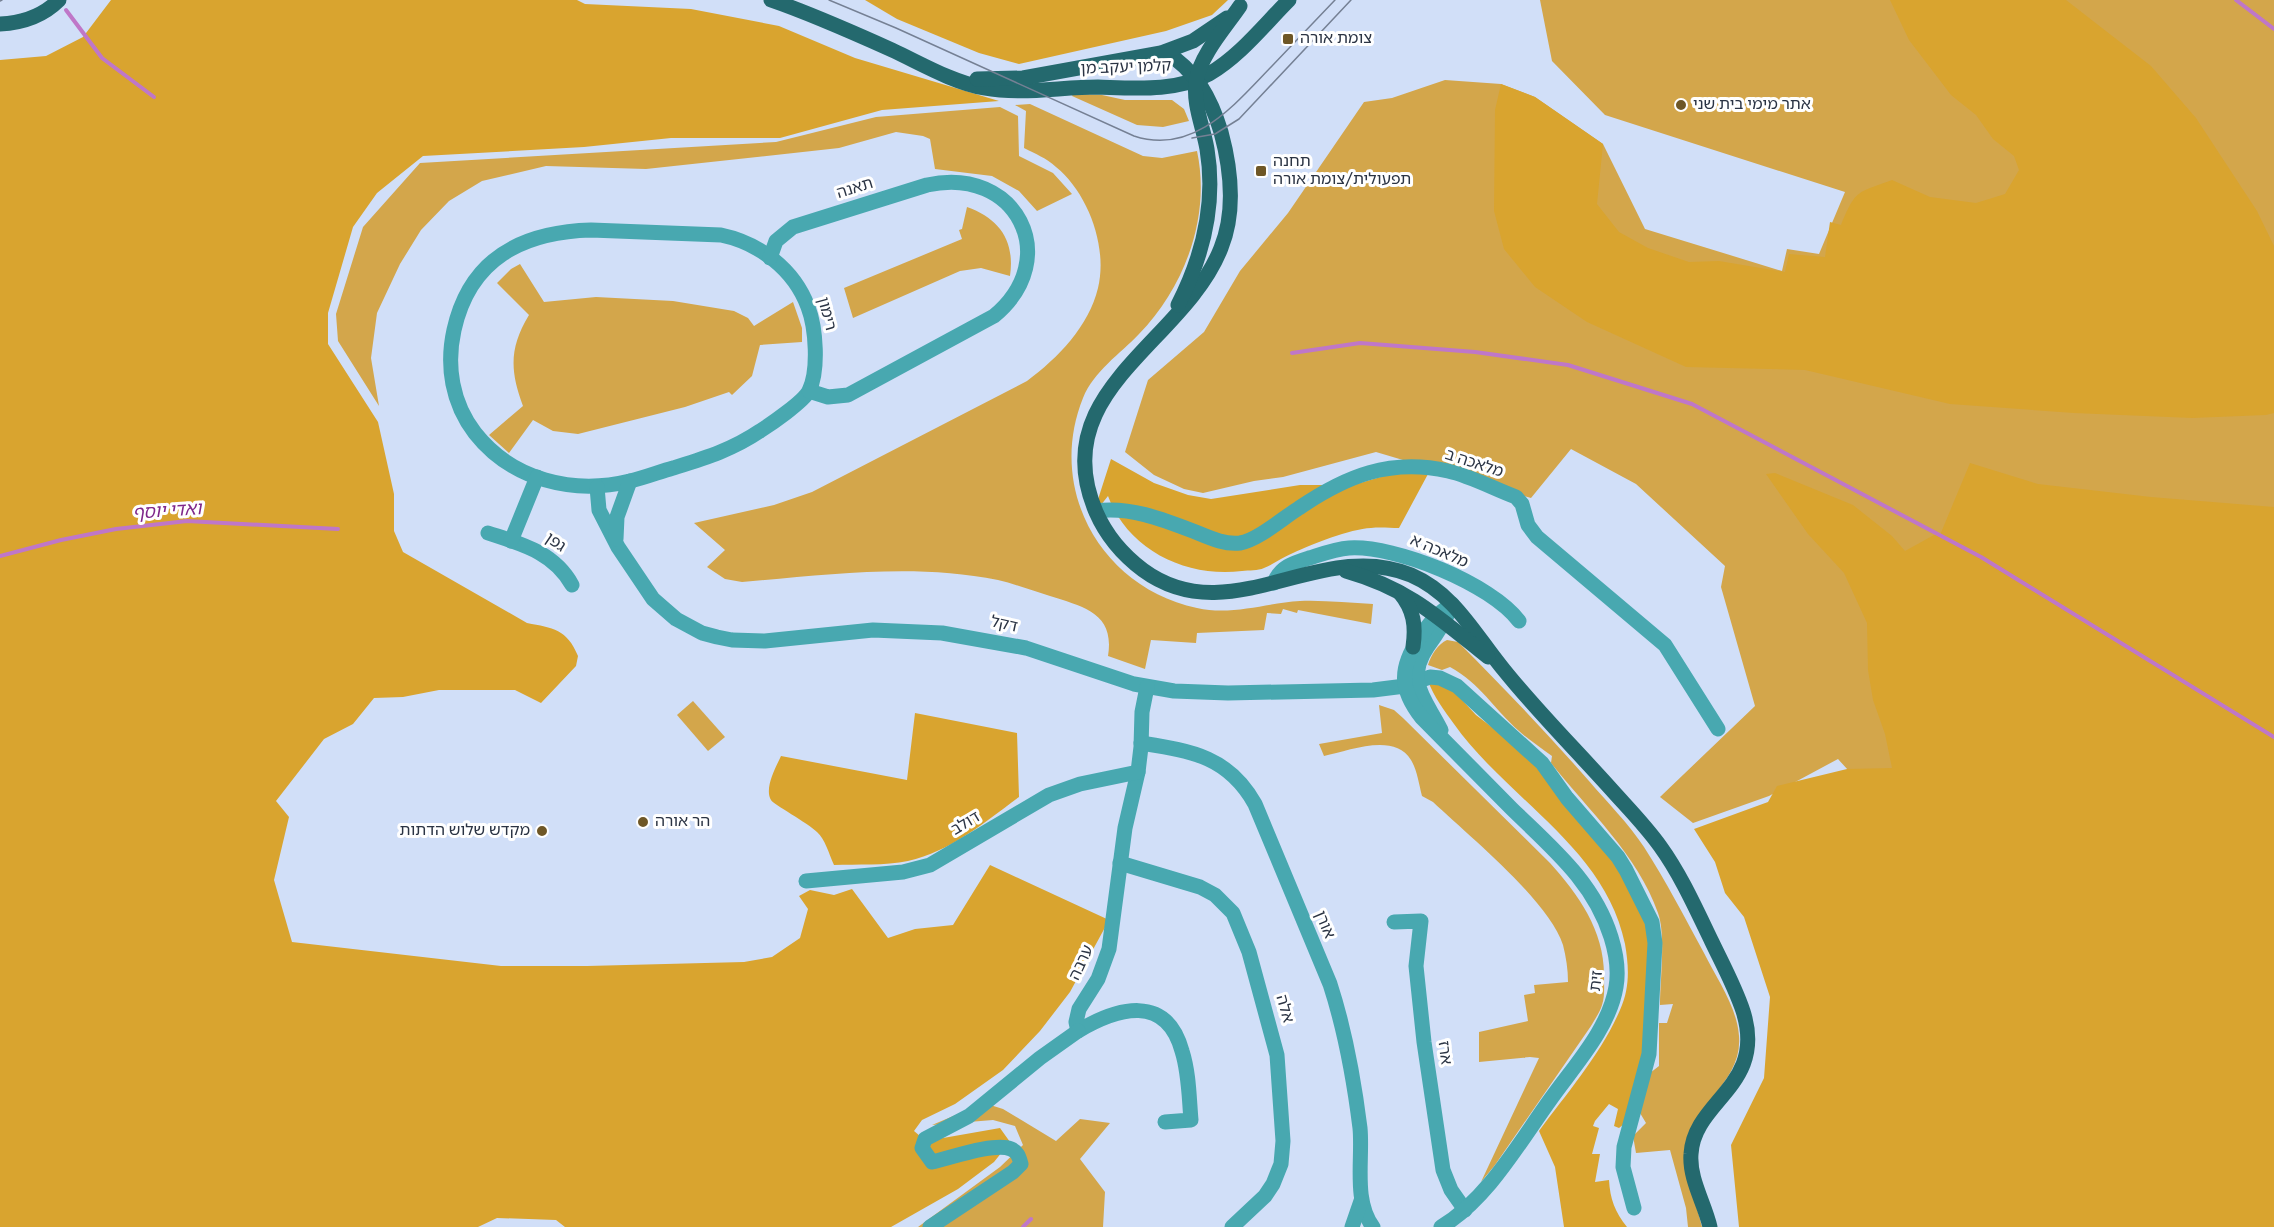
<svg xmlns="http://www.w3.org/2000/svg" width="2274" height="1227" viewBox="0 0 2274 1227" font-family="Overpass,'Noto Sans Hebrew',sans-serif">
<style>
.green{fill:#d3a64b}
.forest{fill:#d9a42f}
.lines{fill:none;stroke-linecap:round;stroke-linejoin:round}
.stream{stroke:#bf77c8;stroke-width:4}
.minor{stroke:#48a8b0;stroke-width:15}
.major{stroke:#24696e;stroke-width:15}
.tram{stroke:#758094;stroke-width:1.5}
.poi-dot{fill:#6e5727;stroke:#fff;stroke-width:2}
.labels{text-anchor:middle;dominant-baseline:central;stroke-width:6;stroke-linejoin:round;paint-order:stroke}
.poi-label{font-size:16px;fill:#2b3444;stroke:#fff;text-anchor:start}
.street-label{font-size:16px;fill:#2b3444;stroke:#fff}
.water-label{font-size:18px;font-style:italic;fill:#7f278a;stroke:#fff}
</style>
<rect width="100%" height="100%" fill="#d1dff8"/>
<g class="green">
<polygon points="1540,0 2274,0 2274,697 1888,814 1838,759 1769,796 1693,823 1660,797 1755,706 1721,587 1725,566 1636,484 1571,449 1531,498 1376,452 1283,477 1254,481 1203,493 1184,489 1154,475 1125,452 1148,380 1204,332 1240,271 1288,213 1364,102 1392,98 1445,80 1501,84 1535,97 1603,144 1645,229 1782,271 1787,249 1819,254 1845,192 1605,115 1552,61"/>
<polygon points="1073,94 1102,95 1125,100 1172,100 1184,109 1189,121 1163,127 1137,125 1072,96"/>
<path d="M1030,104L1143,156L1162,158L1197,151C1211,216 1185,287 1139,334C1120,354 1094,371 1083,398C1046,490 1102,588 1197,608C1232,616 1266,603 1300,601C1324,600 1349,603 1373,604L1371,624L1298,610L1297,613L1283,609L1281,614L1267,613L1264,630L1197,633L1196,643L1151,640L1145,669L1108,656C1115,613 1084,607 1050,596C1033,591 1015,584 998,580C913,563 827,575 742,582L725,579L707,567L725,550L694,523L774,505L812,492L1027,381C1058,358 1089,326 1098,288C1108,247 1088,193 1056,167C1046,158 1036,154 1024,148L1026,111L1015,105Z"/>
<polygon points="1000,107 1018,116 1019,156 1053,173 1072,194 1037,211 1019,191 992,176 935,169 930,139 923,136 896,132 839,148 646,169 546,166 482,181 449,201 421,230 400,264 377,313 371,358 379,406 338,341 336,314 363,227 420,163 776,142 876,117"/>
<path d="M967,207C1000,219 1015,241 1010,276L981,268L960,271L853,318L844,288L962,239L959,230L962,229Z"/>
<path d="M520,264L544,302L596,297L673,301L734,311L748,318L754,326L793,302L802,328V342L760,345L752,376L732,395L729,392L685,407L578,434L553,431L533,420L509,453L489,435L523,406C510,371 509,348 529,315L497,283L511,269Z"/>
<path d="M1447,640L1458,642C1503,687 1547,733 1589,781C1607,802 1628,823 1644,847C1666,881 1685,918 1704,953C1717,979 1737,1007 1739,1036C1743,1083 1690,1106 1685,1148C1682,1171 1697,1203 1702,1227H1688L1686,1208L1670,1150L1636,1153L1633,1136L1646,1123L1640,1113L1650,1073L1659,1066V1023H1667L1673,1004L1660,1005C1660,980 1666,935 1658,913C1638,855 1588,810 1551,763L1552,756C1541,748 1529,740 1519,731C1493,708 1481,684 1450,667L1442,670L1428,665C1431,655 1438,644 1447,640Z"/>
<polygon points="693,701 725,737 708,751 677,715"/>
<path d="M1379,705L1394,710L1403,718L1550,863C1579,895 1605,932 1604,977C1604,986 1605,996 1602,1005C1600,1012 1595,1019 1591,1026L1495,1165L1481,1182L1539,1058L1530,1057L1479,1062V1032L1528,1021L1524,995L1535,993L1534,985L1568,982C1568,969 1566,957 1563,945C1548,900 1469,836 1433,802L1422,796C1419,784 1417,770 1411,760C1394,732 1349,751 1324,756L1319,744L1382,733Z"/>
<polygon points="984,1103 1003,1109 1056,1141 1080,1119 1110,1123 1080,1159 1105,1192 1103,1227 918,1227 1000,1167 1023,1145 1015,1126 993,1120 932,1125"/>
</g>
<g class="forest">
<path d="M111,0H577L585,4L691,9L779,26L855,58L999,101L882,110L780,138H671L584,147L423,156L377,193L353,227L328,313V344L378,422L394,494V531L403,552L527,623C553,628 567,629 578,656L576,666L541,703L515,690H439L403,697L374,698L353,724L324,739L276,801L289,817L274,880L292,942L501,966H587L744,962L772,957L800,938L808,909L799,896L810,890L834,895L852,889L888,938L915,929L953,925L990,865L1109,920L1070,992L1040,1031L1003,1070L955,1104L922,1120L914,1131L926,1141L1000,1128L1010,1142L994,1162L958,1189L891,1227H565L556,1220L497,1218L478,1227H0V60L46,56L83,37Z"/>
<polygon points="865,0 1228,0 1212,15 1166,31 1019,64 979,53 897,19"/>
<path d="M1890,0H2066L2151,66L2196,118L2257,211L2274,246V413L2266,415L2192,418L2074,413L1950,404L1805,370L1686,367L1587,322L1535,287L1504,249L1494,211L1495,110L1501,84L1535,97L1603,144L1597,204L1619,232L1648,248L1689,262L1719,261L1785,272L1789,254L1825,257L1830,222L1841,225C1856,189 1857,193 1892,180L1930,197L1976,203L2005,194L2019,170L2014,156L1993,139L1976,115L1951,95L1909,40Z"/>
<path d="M1111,459L1154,483L1188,495L1211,499L1300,485H1353L1391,474H1428L1399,528C1390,528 1380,527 1371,528C1350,529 1312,544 1293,553C1283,557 1274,564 1264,568C1258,571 1249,570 1242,571C1186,578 1128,550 1108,496L1093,515Z"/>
<polygon points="1970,463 2038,484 2151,497 2274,507 2274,1227 1739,1227 1731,1145 1764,1078 1770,997 1744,917 1725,893 1715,862 1694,829 1768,802 1777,786 1847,769 1892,768 1885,734 1873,700 1868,670 1867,623 1844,573 1808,534 1766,474 1775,473 1853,505 1892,536 1905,551 1934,535 1940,535"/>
<path d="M1428,681L1449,686L1476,715L1523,751L1622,870L1650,935L1645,1043L1624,1124L1619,1128L1614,1126L1618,1109L1609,1104L1595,1121L1593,1126L1599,1128L1592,1154H1600L1595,1182L1609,1180C1610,1199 1615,1212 1627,1227H1564L1555,1167L1539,1131C1567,1093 1601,1054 1620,1010C1630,988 1629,967 1625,944C1605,847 1507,799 1454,724C1444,710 1434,697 1428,681Z"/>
<path d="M915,713L1017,733L1019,797C984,823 951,851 908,861C885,866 857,864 834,865C829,854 825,839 817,832C808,823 773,804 771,800C764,788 776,767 781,756L907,780Z"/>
</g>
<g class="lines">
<g class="stream">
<polyline points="2236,0 2274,29"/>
<polyline points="66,10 102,58 154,97"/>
<polyline points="1292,353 1360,343 1475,352 1568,365 1692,404 1981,557 2274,737"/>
<polyline points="0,556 61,540 116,529 187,521 338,529"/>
<polyline points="1023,1227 1031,1219"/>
</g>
<g class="minor">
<path d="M591,230L721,235C759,243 794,269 808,307C816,328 819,370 809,391C803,402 771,424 760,431C732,450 705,458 673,468C659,472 644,478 630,481C573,495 512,480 475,433C452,403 446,366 454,330C470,258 523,232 591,230Z"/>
<path d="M770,258L776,241L793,227L927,185C1016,165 1064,258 994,316L848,395L828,397L809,391"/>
<polyline points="597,487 599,510 618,547 653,599 676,619 702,633 717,637 732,640 765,641 873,630 942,633 1026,648 1134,684 1174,691 1228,693 1373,690 1405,686 1430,677 1440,678 1457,686 1542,763 1567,798 1618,857 1626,870 1652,922 1655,943 1649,1054 1624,1147 1623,1167 1634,1208"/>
<path d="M1096,511C1128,506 1162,519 1193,531C1208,537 1224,545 1240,543C1258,540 1283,518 1299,508C1346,476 1390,458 1448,471C1471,476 1494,489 1516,497L1522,504L1528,525L1537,537L1665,645L1718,729"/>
<path d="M488,533C521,544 554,552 572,585"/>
<polyline points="616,539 617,517 630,481"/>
<polyline points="511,541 537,477"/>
<path d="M1274,583C1280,567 1293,563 1309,558C1322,554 1336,549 1349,548C1396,545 1491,584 1519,621"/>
<path d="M1147,687L1142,712L1141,747L1138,772L1125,828L1109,949L1098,979L1079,1009L1076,1022L1078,1031C1117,1008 1166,993 1182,1051C1189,1073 1189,1097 1191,1120L1165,1122"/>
<path d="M1441,730C1425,698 1404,681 1428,646C1436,635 1444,624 1449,611"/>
<path d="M1141,743C1191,751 1228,756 1255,804L1330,984C1345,1030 1354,1080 1360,1128C1363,1159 1353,1201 1373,1227"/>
<polyline points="1120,863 1200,887 1215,895 1233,913 1249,952 1277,1055 1283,1141 1281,1164 1273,1184 1265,1196 1232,1227"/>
<polyline points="806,881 903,872 930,865 1049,795 1080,784 1138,772"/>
<polyline points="1394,922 1421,921 1416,966 1424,1042 1443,1170 1451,1190 1465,1210"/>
<path d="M930,1227L1013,1172L1021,1164C1019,1157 1018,1152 1011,1149C995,1142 950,1158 932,1162L922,1148L925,1139L969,1116L1040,1058L1078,1031"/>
<polyline points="1352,1227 1361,1201"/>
<path d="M1441,1227C1487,1200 1519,1143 1550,1100C1574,1066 1609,1029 1616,987C1619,970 1616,953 1611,937C1594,882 1552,848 1512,809C1482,779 1452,748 1422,718C1399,689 1399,668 1420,637C1430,622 1437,614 1452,604"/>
</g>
<g class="major">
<path d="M771,0C812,14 852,32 892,50C922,64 952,82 984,88C1021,95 1060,87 1098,87C1133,88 1177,92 1209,74C1240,56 1264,25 1289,0"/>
<path d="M0,24C23,23 43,16 59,0"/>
<path d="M1165,52C1196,70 1211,99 1221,132C1231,169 1236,211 1221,248C1184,343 1044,391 1096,512C1106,535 1123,555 1143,570C1230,634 1320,537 1411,575C1455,594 1475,635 1504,670C1537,711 1575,749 1611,789C1627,807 1645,825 1660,846C1681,875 1696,909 1712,942C1723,965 1735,987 1743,1011C1767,1086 1694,1100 1691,1154C1689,1179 1705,1204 1710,1227"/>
<polyline points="977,79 1023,78 1161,53 1193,41 1227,18"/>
<path d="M1178,305C1203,256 1216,203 1207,149C1203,126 1193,105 1196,81C1201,54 1225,28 1240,6"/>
<path d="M1346,571C1409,589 1438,617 1488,657"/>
<path d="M1400,593C1414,610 1416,626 1413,647"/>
</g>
<g class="tram">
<path d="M829,0L896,28L1134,136C1194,156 1235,104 1272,66C1293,44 1314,22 1335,0"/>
<polyline points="0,1 2,0"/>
<polyline points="1192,138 1215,134 1239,119 1351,0"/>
</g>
</g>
<g class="poi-dot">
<rect x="1282" y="33" width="12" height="12" rx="3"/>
<circle cx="1681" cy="105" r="6"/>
<rect x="1255" y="165" width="12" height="12" rx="3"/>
<circle cx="643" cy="822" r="6"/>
<circle cx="542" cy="831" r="6"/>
</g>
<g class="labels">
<g class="poi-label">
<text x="1300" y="39">צומת אורה</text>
<text x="1693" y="105">אתר מימי בית שני</text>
<text x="1273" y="162">תחנה<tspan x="1273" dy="18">תפעולית/צומת אורה</tspan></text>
<text x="655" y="822">הר אורה</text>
<text x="530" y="831" text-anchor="end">מקדש שלוש הדתות</text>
</g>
<g class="street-label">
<text transform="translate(1126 68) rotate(-2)">קלמן יעקב מן</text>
<text transform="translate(855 189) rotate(-17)">תאנה</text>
<text transform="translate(826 314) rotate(75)">רימון</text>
<text transform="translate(1474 464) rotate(18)">מלאכה ב</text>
<text transform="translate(555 543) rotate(34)">גפן</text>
<text transform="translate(1439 552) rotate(23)">מלאכה א</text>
<text transform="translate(1004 625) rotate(12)">דקל</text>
<text transform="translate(966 824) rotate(-31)">דולב</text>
<text transform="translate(1324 925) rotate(67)">אורן</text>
<text transform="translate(1082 963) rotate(-65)">ערבה</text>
<text transform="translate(1597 981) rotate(-83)">זית</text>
<text transform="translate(1284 1009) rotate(74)">אלה</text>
<text transform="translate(1444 1053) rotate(82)">ארז</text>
</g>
<g class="water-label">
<text transform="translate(167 512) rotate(-4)">ואדי יוסף</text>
</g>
</g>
</svg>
